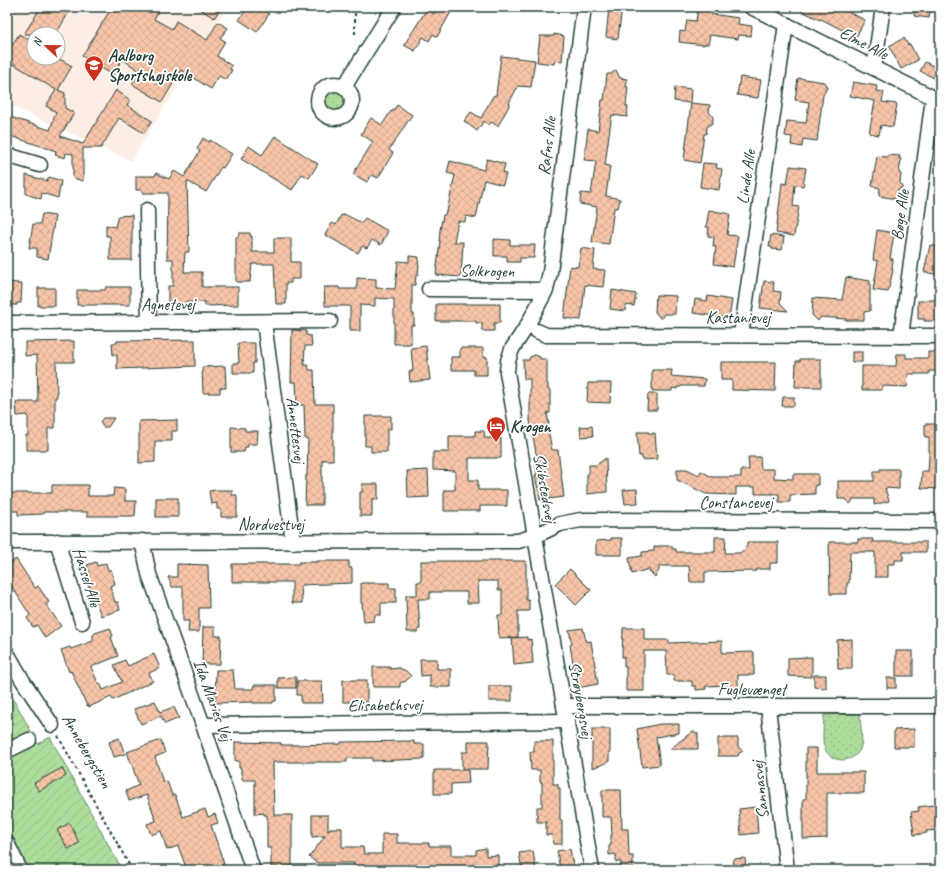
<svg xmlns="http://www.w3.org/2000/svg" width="947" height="877" viewBox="0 0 947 877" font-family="Caveat,sans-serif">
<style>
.built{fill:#fdeee5;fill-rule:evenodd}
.grass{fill:url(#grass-dots);stroke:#668c68}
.garden{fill:url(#garden-furrows);stroke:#668c68}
.building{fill:url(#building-cross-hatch);stroke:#1f3d34}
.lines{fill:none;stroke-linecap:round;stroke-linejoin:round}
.minor-casing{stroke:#1f3d34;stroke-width:17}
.path{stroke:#1f3d34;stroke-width:2;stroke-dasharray:3 3;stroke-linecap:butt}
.minor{stroke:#fff;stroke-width:14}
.labels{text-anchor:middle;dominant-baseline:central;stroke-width:3.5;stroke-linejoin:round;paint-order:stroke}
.street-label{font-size:17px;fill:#1f3d34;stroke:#fff}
.poi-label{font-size:17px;font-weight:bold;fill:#1f3d34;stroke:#fff;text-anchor:start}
</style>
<defs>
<pattern id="grass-dots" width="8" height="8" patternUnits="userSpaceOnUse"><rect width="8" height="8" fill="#addc9c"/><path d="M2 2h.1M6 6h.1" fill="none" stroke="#94be87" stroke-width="1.8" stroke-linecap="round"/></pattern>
<pattern id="garden-furrows" width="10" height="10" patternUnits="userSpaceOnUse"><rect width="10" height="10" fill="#addc9c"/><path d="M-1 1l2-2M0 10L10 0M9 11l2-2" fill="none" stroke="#94be87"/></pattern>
<pattern id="building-cross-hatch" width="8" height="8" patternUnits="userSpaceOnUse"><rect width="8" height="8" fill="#f8c5a9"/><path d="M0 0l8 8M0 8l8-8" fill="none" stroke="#d4aa92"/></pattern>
</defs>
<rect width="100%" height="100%" fill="#fff"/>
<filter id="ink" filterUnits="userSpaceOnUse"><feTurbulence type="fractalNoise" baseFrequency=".025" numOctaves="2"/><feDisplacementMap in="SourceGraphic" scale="8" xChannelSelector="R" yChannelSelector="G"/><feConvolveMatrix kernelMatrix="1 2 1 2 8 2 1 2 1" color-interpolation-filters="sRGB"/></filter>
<g filter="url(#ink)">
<path class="built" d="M16,7H227L131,161L7,104V28ZM34,34H58V58H34Z"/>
<g class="grass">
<circle cx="335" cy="101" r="11"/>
<path d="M860,714C860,724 863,736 861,746C857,763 832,765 825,749C821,742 824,724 824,715Z"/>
</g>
<polygon class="garden" points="7,691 9,691 38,744 50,737 122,870 7,870"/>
<g class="building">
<polygon points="41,7 72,7 56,34 24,34"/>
<polygon points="112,7 150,7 158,12 154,19 172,29 176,21 207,40 218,22 228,28 220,38 225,41 217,56 232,66 230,69 232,70 226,80 219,76 211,89 181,70 162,102 132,84 140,71 122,59 113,75 82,56"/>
<polygon points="197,7 214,7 220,10 214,18"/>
<polygon points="248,7 259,7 269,14 257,32 239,20"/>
<polygon points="438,7 443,7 451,12 437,37 433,34 429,41 423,37 415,51 404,45 427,9 434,14"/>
<polygon points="609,7 622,7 618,39 606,37"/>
<polygon points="698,7 712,7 711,14 739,18 738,24 752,26 751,36 739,35 738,39 710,35 708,44 704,44 704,45 679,42 680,31 685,32 687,20 696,21"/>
<polygon points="794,7 838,7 865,20 856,37 821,19 820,20"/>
<polygon points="915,7 931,7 929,18 914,16"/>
<polygon points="19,34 34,43 34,58 58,58 72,66 58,90 65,93 65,108 74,113 60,136 83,144 116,90 130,100 127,105 152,121 144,133 119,118 101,148 83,148 83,181 73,178 73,154 66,153 65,158 55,155 56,151 7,135 7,116 50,130 56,112 46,106 56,90 7,60 7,54"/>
<polygon points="554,34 564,36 562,61 555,60 554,64 537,62 540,36 554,36"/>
<polygon points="904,38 908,45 910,44 918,60 901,69 889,46"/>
<polygon points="501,56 535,60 531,87 518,86 509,103 510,104 498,126 491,122 489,125 484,121 477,131 464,121 471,112 481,118 493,96 496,95"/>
<polygon points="925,62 940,69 940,81 920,71"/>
<polygon points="616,70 620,78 627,79 626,87 628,87 626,106 628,107 627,117 612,115 610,127 605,165 610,166 606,196 620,199 618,208 614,208 609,244 592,242 597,207 580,204 581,193 591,194 596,161 584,160 588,129 598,131 602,100 604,100 607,74 611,74"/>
<polygon points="740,77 761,80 758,98 737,95"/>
<polygon points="798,78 824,82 827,88 823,95 817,141 803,139 802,147 791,145 792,137 785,136 787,121 806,123 809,102 795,100"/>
<polygon points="853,82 877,86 876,91 884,92 882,102 897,104 893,127 881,125 879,135 869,133 875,101 850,96"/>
<polygon points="675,87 691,89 690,103 674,101"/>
<polygon points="691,103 710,105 709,112 713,117 713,120 712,123 707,127 706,134 704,134 700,163 684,160"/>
<polygon points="397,105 412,115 389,150 393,153 378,178 372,175 367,182 353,174 373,142 361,134 371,118 382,125 391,111 392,112"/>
<polygon points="275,136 318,164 309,178 302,174 292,190 241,159 249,146 262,155"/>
<polygon points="203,138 209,142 210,140 232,154 223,168 221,167 206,192 187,181 189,252 185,252 184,272 202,272 202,287 238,287 238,305 205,306 205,302 185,302 185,306 168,306 168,286 173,286 173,259 167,259 168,193 142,193 142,190 136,190 136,176 155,176 156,173 169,179 174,171 184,177 200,151 197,149"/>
<polygon points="888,155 900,156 899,159 901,159 899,173 901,174 900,183 903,187 898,190 897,199 879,196 880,188 872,186 877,156 887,157"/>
<polygon points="487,159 505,164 503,173 506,174 503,185 484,180 476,218 466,216 465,222 458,221 454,242 463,242 461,277 436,275 440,241 439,241 440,230 443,215 445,215 446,211 447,211 455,175 447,173 450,161 484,170"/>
<polygon points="703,163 717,164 716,168 722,169 719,190 700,187"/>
<polygon points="790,166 806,168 803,186 795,185 793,206 799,207 794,236 776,233 782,183 787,184"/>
<polygon points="26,175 47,181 49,177 61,181 58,198 42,193 41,199 26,194"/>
<polygon points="709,210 730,214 727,235 738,236 733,267 714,264 716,247 713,246 714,237 708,236 709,227 706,227"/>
<polygon points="42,214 55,216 48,259 37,257 37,248 29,248 33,224 40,224"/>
<polygon points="344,214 362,223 365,218 388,231 381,245 372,240 367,248 362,246 358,253 325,235 332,223 336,225 341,215 343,216"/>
<polygon points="132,215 132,260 110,260 110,236 106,236 106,225 115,227 118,216"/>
<polygon points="877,230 894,233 890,259 893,259 892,269 893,270 888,292 873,290 878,261 873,260"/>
<polygon points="239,233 250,233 250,236 252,236 252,252 274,252 274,238 291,238 291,262 300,262 300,279 291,279 291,283 286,283 286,304 276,304 274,264 252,264 250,282 236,282 236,237 239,236"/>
<polygon points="771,235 784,237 782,250 772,249 772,247 769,247"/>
<polygon points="494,239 510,240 510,245 535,245 534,258 520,258 520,262 507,262 507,256 494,256"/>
<polygon points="930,245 940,247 940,275 924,272"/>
<polygon points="581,248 595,250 593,269 605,270 603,287 585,285 581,320 564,318 570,266 578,267"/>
<polygon points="409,256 419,257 418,264 419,264 418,275 416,275 415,285 412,285 412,314 414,314 414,325 411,325 411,344 394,344 394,299 375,298 375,306 360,305 360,331 350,331 350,306 325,306 324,287 339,287 339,289 357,289 357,278 376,279 376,288 395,289 398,261 409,262"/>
<polygon points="846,277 870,281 870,311 864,312 864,320 846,320 846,319 821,317 818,321 812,315 813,298 842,300"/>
<polygon points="764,281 774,282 773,291 781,292 780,303 788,311 760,308"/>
<polygon points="7,282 18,283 17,284 22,284 21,303 17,303 17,305 7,305"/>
<polygon points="106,287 130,287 130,305 77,305 77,290 105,290"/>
<rect x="38" y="288" width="17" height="18"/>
<polygon points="612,290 636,294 634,306 626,305 625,311 610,309"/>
<polygon points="656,295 676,296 675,314 664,314 661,319 655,312"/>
<polygon points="708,296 732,300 729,318 693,313 695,299 707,301"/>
<polygon points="925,300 940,300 940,321 924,321 925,319 918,319 918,301 925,301"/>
<polygon points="436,304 500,304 500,323 494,323 494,331 482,331 482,323 476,323 476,321 436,321"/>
<polygon points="292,330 306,331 306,335 311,336 312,346 305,346 304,365 308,365 309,370 314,370 315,404 333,404 333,460 322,460 322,505 305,505 306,475 307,475 308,439 305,439 304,405 297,405 296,382 291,382"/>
<polygon points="195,340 195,366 117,369 117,355 113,355 112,343 117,343 117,341"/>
<polygon points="74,341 74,362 56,362 57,397 55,397 55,428 48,428 48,450 26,450 26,435 28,435 28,415 17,416 16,402 38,402 37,355 25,356 25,342"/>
<polygon points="238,343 255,343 255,363 253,363 253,373 233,373 233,363 239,363"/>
<polygon points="426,346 430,380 410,382 409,371 413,371 411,348"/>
<polygon points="460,348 483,348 483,357 487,357 487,375 474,375 474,370 451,370 451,357 460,357"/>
<rect x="852" y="352" width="10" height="10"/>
<polygon points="928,352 940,352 940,371 929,371 929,374 908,374 907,387 882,386 882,390 862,390 862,366 896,366 897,354 906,354 906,358 928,358"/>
<polygon points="535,355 540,357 540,359 547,359 547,384 548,384 548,390 550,390 550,413 547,413 549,424 547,424 552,450 558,450 564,497 540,500 535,475 537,475 535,459 537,458 530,421 530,379 524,379 523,360 529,360 530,357"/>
<polygon points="800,359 821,359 821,387 795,387 796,361 800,361"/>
<polygon points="721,362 776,362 775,391 732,390 732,380 721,380"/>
<polygon points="225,366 226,388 220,388 220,393 203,393 202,367"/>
<polygon points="652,370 672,370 671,376 705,379 704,386 681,386 681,387 677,387 677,389 672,388 672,391 652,391"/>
<polygon points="588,383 611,383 610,403 587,402"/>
<polygon points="648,394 657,394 657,410 647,410"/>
<polygon points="783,397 794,397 794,406 782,406"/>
<polygon points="365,416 391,416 391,429 387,429 387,452 371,452 371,446 365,446"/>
<polygon points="103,418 114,418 108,427 103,427 100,422"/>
<polygon points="177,420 177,431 172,431 172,441 155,441 155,462 139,463 139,421"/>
<polygon points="925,424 940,424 940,489 921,488 922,471 928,471 929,457 929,437 925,437"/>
<polygon points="592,426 593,436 581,437 580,427"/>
<polygon points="231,427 245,428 245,431 258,431 257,444 248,444 248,447 245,447 244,452 231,452"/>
<polygon points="475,431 484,431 485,438 501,438 501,458 469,458 469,480 477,480 478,481 478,490 507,490 507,506 480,506 480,511 444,511 444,490 455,490 455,471 433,470 433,452 449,452 449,436 474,436 474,435 475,435"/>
<polygon points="637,432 649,432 649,434 655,433 657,459 642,460 642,456 639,456"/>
<polygon points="748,457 760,457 761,469 774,469 774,478 793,479 793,474 818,474 818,485 815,485 815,494 790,495 790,502 779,502 779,494 755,494 755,487 736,487 736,495 706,494 677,480 677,469 687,469 699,475 701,471 712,477 741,477 741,470 749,470"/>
<polygon points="606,458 607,492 587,494 587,473 589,473 589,465 596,465"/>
<polygon points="880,469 899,469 899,489 885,488 889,501 874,505 874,499 854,499 850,504 846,499 838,499 838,481 874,481 874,471 880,471"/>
<polygon points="428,470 429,497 408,498 407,471"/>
<polygon points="362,484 378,484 378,499 372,499 372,516 360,516 360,492 362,492"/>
<polygon points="52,485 88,485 88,496 113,496 114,488 125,489 125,501 136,501 135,516 87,516 87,512 43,512 43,514 18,515 18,511 10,511 10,493 52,493"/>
<polygon points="637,489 638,503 625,504 623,490"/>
<polygon points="215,490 232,490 232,495 237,495 237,517 221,517 221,509 217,509 217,503 211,504 209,491"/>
<rect x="156" y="498" width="22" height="19"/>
<polygon points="715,537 726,537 725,553 740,553 747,546 747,542 778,542 778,563 770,563 770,569 757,569 756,571 705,572 705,582 690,582 689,566 659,566 659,570 655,577 649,571 649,569 632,574 629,558 642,556 642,552 654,551 654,547 657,547 657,546 672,546 672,549 676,549 676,552 715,552"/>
<polygon points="611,538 622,538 622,555 596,555 596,541 611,540"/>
<polygon points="858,539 873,539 872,542 926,542 926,552 903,552 903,560 895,560 895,564 888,564 888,577 875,577 875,552 850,552 849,583 847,583 847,594 830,594 829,542 858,542"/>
<polygon points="16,559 35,588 38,586 49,602 46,604 61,626 45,638 37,625 33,627 27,618 30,615 7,579 7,565"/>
<polygon points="316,561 349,561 349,568 352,568 352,583 301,585 302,603 292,603 292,582 232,582 232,564 299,564 299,562 316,562"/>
<polygon points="421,561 526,561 526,600 529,600 529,611 518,611 518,637 499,638 498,615 502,615 502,590 498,590 498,581 478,581 479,603 467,603 467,592 430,592 430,599 418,599 420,629 418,629 418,632 407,632 406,595 417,595 417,582 421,582"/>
<polygon points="96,562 97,566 106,563 108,570 111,570 115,584 110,586 115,602 118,602 120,610 101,616 91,587 89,587 86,578 90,576 87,565"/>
<polygon points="177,564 208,565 209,608 199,608 199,632 188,632 189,621 183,621 183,587 172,587 168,577 177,577"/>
<polygon points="570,569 591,590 576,605 555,584"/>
<polygon points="361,583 389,583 389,588 396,588 396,603 381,603 381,615 375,615 374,621 364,622 362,603 361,603"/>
<polygon points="203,627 215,627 215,636 221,636 220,664 202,664"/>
<polygon points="110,628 113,636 111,637 118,656 91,667 98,683 100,683 103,690 122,682 114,665 125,660 128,666 154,654 160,668 149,673 153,681 113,700 111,697 89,707 88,705 87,706 71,671 69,672 61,650 70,647 71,649 93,641 93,635 95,633"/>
<polygon points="583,628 586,642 591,641 598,684 577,688 570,645 572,644 569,630"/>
<polygon points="623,628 644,628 644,640 669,640 669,643 722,641 722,653 754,652 754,675 738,675 738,688 727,688 727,685 706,686 706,689 696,690 696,686 692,686 692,681 674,681 674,675 667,675 666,651 644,651 644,691 626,691 626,667 624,667 624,657 622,657"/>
<polygon points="527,637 527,640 531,639 533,663 514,665 512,638"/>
<polygon points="852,639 852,669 838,669 837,640"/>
<rect x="896" y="651" width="17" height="25"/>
<polygon points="812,657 812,677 788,676 788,658"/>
<polygon points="420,659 437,659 437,669 451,669 451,687 430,687 430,675 421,676"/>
<polygon points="373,667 390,667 390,669 399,668 406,671 411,676 406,681 400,683 400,687 373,687"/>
<polygon points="216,670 233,670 235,689 253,689 254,685 276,685 276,701 273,701 273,703 253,703 253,702 215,703"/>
<polygon points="814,675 826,675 826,688 814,687"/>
<polygon points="296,677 296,688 278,688 278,678"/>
<rect x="887" y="678" width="9" height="10"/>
<rect x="343" y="680" width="24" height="22"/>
<polygon points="297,681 322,681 323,703 301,703 301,695 297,695"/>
<rect x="489" y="686" width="23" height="15"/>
<polygon points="155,701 160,712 174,707 179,718 165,724 161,716 141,724 134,709"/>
<polygon points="660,724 679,724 679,733 656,737 660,765 642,767 637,729"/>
<polygon points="592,729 610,729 610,752 609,752 609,761 606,763 592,768"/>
<polygon points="914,729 914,747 894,747 894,730"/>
<polygon points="693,731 698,734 698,749 670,749"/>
<polygon points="119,738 125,754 114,757 109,742"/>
<polygon points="718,738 738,738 738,747 743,751 739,753 738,756 718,756"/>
<polygon points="161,740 165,753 155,757 163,782 167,781 172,795 175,795 183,817 205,809 208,817 215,814 218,823 211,825 224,864 213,868 214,870 187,870 178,846 167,850 161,831 151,835 147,824 156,821 147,795 129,801 126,791 139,785 127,752"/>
<polygon points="414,741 414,744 424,744 424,759 372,761 372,758 347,758 347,762 273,762 274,815 292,815 292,870 278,870 278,867 271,867 271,848 267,848 267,815 264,815 264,813 255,814 255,780 242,780 242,774 241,774 241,768 239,768 239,761 235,761 235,742 281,743 281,745 290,745 341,744 341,742"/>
<polygon points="468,741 489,741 488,769 462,769 462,752 468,752"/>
<polygon points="534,741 553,741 553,784 558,784 558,788 560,788 560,820 562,820 562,844 553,844 552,835 546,835 546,822 537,822 537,807 542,807 542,782 540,782 540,770 531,770 530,752 534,752"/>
<polygon points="806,748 817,748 817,772 864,772 864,793 827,793 827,838 803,839 803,799 806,799"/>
<polygon points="62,768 66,776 39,791 34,783"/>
<polygon points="434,770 468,770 469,783 451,784 451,794 434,794"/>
<polygon points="602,790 621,790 622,829 628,829 629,856 633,856 633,870 621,870 621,862 616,862 616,854 609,855 609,846 611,845 611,835 612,835 611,817 602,817"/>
<polygon points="940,804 940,830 926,831 927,833 914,835 911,812 919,811 918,807"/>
<polygon points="756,807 758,833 741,835 739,809"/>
<polygon points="312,815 328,815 328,831 330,828 342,828 342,847 363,847 364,854 382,854 382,834 397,834 397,843 429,843 429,846 451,846 451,855 476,855 476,850 486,848 486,856 498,855 498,870 354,870 354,863 317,863 309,857 325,836 312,837"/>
<polygon points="70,823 79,843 68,849 57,830"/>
<polygon points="570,849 574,870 560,870 557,851"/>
<polygon points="533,851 536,870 522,870 519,853"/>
<polygon points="745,858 746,870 735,870 733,859"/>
</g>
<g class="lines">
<g class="minor-casing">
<g id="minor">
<polyline points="584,7 550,272 546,290 527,326 512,349 508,361 507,372 592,870"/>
<polyline points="751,7 940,101"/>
<polyline points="874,68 883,7"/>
<circle cx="335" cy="101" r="17"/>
<polyline points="344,87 394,7"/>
<polyline points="7,155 40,165"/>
<polyline points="147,210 149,322"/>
<polyline points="429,289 546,290"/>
<polyline points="264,322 293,542"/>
<polyline points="7,323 330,321"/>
<polyline points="537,331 546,335 940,336"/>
<polyline points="741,335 786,24"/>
<polyline points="901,336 933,98"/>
<polyline points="7,540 13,542 518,541 535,536 560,524 581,520 940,521"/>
<polyline points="57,541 82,622"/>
<polyline points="142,541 149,574 203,725 253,870"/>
<polyline points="7,653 23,681 52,725"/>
<polyline points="564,706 940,706"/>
<polyline points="768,707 787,870"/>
<polyline points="203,725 567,721"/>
<polyline points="7,751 29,740"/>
<polyline points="7,843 20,870"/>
</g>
</g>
<g class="path">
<polyline points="355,7 355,34"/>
<polyline points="7,18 12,7"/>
<polyline points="58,736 132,870"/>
</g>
<use href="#minor" class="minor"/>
</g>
</g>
<defs>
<g id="school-pin" transform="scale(1)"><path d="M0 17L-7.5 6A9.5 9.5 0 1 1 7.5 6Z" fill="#c8321e" stroke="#fff"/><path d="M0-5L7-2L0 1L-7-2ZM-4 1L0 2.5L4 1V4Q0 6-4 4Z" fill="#fff"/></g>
<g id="hotel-pin" transform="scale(1)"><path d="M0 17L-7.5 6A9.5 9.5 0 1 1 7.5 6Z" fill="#c8321e" stroke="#fff"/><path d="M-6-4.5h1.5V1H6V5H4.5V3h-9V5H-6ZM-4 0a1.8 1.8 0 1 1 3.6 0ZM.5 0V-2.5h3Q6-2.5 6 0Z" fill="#fff"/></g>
</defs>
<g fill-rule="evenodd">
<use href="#school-pin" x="94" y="65"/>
<use href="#hotel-pin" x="496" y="426"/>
</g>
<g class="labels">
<g class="street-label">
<text transform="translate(864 43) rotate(27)">Elme Alle</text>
<text transform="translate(547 146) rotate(-83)">Rafns Alle</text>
<text transform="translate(746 177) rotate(-82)">Linde Alle</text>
<text transform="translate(900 215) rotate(-82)">Bøge Alle</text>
<text transform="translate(487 271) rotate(1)">Solkrogen</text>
<text x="168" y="304">Agnetevej</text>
<text x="738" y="317">Kastanievej</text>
<text transform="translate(296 430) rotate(83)">Annettesvej</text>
<text transform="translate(545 488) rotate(80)">Skibstedsvej</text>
<text x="736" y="502">Constancevej</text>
<text x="271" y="524">Nordvestvej</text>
<text transform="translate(87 577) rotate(73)">Hassel Alle</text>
<text x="752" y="689">Fuglevænget</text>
<text transform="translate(213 700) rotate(70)">Ida Maries Vej</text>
<text transform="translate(581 700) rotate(80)">Strøybergsvej</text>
<text transform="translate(385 705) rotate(-1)">Elisabethsvej</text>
<text transform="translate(87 751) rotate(60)">Annebergstien</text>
<text transform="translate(760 790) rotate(-96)">Sannasvej</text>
</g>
<g class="poi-label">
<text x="108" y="55">Aalborg<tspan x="108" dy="20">Sportshøjskole</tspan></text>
<text x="510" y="426">Krogen</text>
</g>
</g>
<rect width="947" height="877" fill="none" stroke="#fff" stroke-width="24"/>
<rect x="12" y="12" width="923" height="853" fill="none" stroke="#1f3d34" stroke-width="1.5" filter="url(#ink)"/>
<g transform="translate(46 46) rotate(292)"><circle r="19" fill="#ffffff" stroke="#a5b1ae"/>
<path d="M0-3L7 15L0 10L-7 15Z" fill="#c8321e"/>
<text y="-6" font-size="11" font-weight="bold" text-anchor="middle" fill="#1f3d34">N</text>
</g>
</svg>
